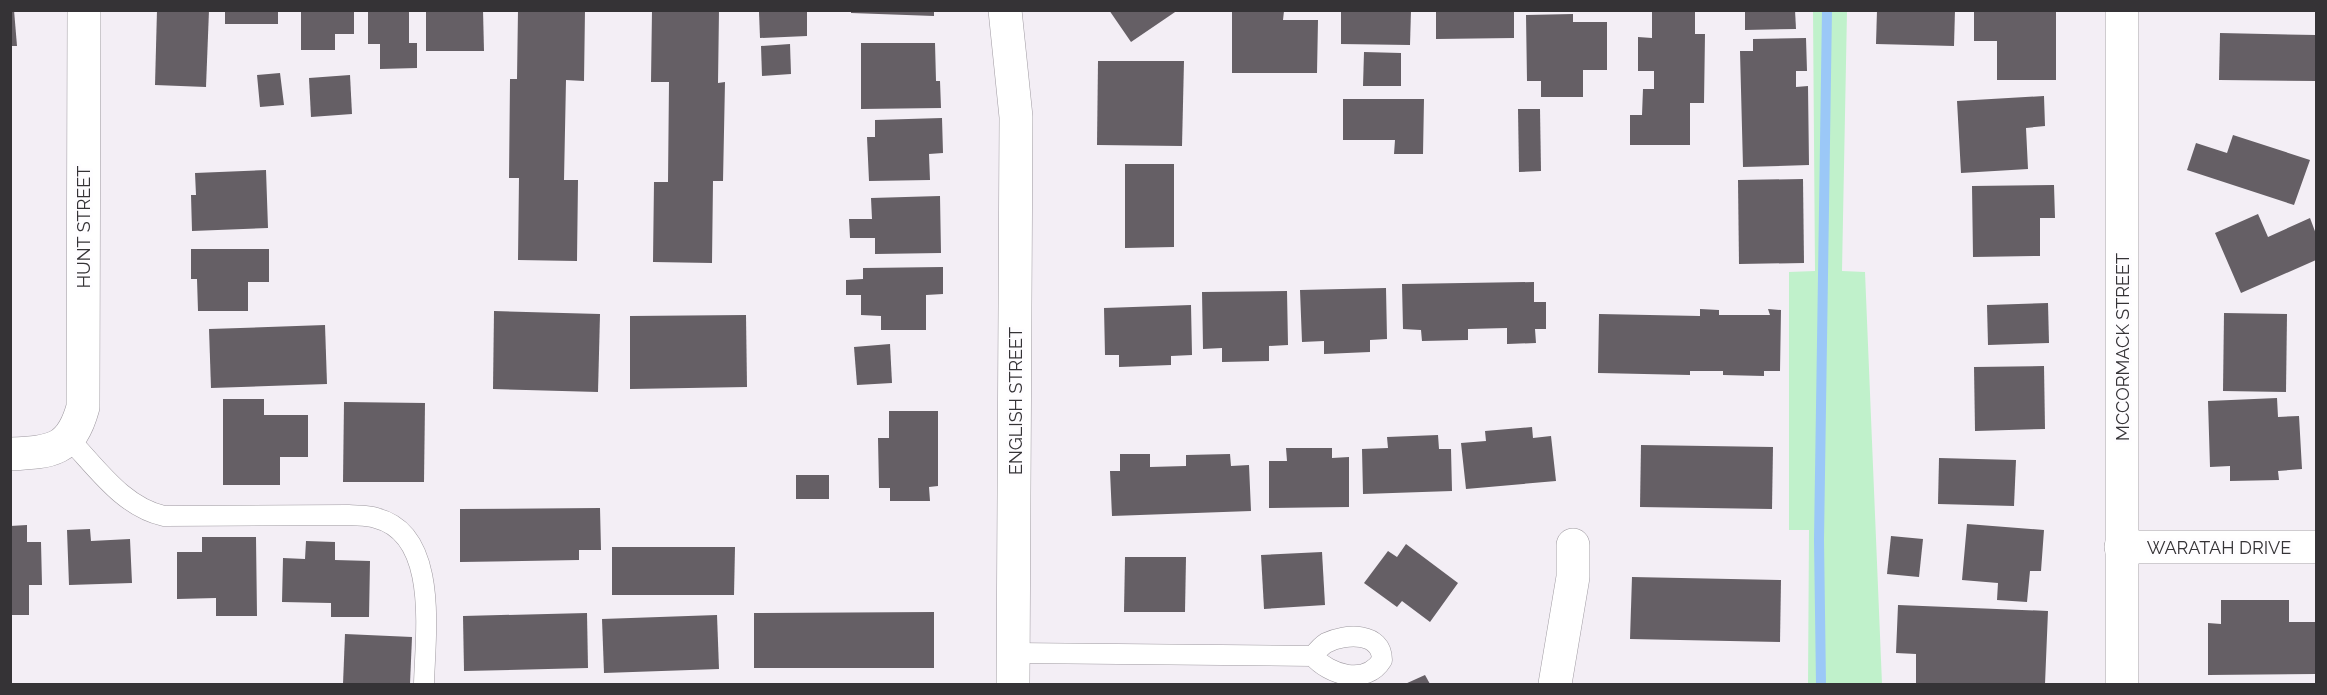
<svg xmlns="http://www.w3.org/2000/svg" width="2327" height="695" viewBox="0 0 2327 695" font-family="Raleway,sans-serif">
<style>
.green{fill:#c0f1cb}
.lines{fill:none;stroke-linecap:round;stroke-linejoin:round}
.stream{stroke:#9bc8f7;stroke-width:10}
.building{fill:#655f65}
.service-casing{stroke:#9e99a0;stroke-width:21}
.minor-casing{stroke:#9e99a0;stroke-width:34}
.tertiary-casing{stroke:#9e99a0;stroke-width:34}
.service{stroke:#fff;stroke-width:20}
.minor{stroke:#fff;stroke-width:33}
.tertiary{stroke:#fff;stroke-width:33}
.labels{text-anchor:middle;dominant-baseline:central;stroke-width:6;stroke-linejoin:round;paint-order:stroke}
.street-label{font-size:18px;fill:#353336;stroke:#fefdff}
</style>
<rect width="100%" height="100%" fill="#f3eef5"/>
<polygon class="green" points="1813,11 1847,11 1842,271 1865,272 1882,684 1808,684 1809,530 1789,530 1789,272 1815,271"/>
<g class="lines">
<polyline class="stream" points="1821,684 1819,540 1827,10"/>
</g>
<g class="building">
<polygon points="10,10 14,10 17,46 10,46"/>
<polygon points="157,10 209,10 206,87 155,85"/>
<rect x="225" y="10" width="53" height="14"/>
<polygon points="301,10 354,10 354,34 335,34 335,50 301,50"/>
<polygon points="368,10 409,10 409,43 417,43 417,68 380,69 380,44 368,44"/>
<polygon points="426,10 483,10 484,51 426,51"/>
<polygon points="518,10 585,10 584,81 566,80 564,180 578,180 577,261 518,260 519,178 509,178 510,79 517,79"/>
<polygon points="652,10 719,10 718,83 725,82 723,181 713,181 712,263 653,262 654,182 668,182 669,82 651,82"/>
<polygon points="851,10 934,10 934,16 851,13"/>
<polygon points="1109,10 1178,10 1131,42"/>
<polygon points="1341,10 1411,10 1410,45 1341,44"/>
<polygon points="1436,10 1514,10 1514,38 1436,39"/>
<polygon points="1652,10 1695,10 1695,34 1705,34 1704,103 1690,103 1690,145 1630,145 1630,115 1642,115 1643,89 1654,89 1654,71 1638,71 1638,37 1652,38"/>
<polygon points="1745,10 1795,10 1796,29 1745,30"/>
<polygon points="1877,10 1955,10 1954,46 1876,44"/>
<polygon points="1974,10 2056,10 2056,80 1997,80 1997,41 1974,41"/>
<polygon points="807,11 807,36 760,38 759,12"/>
<polygon points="1232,11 1284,11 1283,20 1318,20 1317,73 1232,73"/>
<polygon points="1573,14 1573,22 1607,22 1607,70 1583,70 1583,97 1541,97 1541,81 1527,81 1526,15"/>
<polygon points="2220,33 2316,35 2316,81 2219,80"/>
<polygon points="1806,38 1807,71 1796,71 1796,87 1808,86 1809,165 1743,167 1740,51 1753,51 1753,39"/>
<polygon points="861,43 935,43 936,81 940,81 941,108 861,109"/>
<polygon points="790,44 791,74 762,76 761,46"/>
<polygon points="1364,52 1401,53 1401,86 1363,86"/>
<polygon points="1098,61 1184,61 1182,146 1097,145"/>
<polygon points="280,73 284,105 260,107 257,75"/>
<polygon points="350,75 352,114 311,117 309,78"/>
<polygon points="2044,96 2045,126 2026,128 2028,169 1961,173 1957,101"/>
<polygon points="1343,99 1424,99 1423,154 1394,154 1395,140 1343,140"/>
<polygon points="1518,109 1540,109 1541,171 1519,172"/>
<polygon points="942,118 943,153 929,154 930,180 869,181 867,137 875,137 875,120"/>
<polygon points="2233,135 2310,160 2294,205 2187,170 2196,143 2227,153"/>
<polygon points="1125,164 1174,164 1174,247 1125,248"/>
<polygon points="266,170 268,228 192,231 191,195 196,195 195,173"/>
<polygon points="1803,179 1804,263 1739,264 1738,180"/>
<polygon points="2054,185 2055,218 2040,218 2040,256 1973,257 1972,186"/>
<polygon points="940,196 941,253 875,254 875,238 850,238 849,219 872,219 871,198"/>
<polygon points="2258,214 2268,237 2310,218 2316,234 2316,260 2241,293 2215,233"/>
<polygon points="191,249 269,249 269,282 248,282 248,311 198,311 197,279 191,279"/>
<polygon points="943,267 943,294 926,295 926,330 881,330 881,316 861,315 861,295 846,295 846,280 863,279 863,268"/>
<polygon points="1534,282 1534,302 1546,302 1546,329 1535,329 1536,343 1507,344 1507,328 1468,329 1468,340 1422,341 1421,330 1403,329 1402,284"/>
<polygon points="1386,288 1387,339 1370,340 1370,352 1324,354 1324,341 1302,342 1300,290"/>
<polygon points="1287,291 1288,345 1269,346 1269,361 1222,362 1222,348 1203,349 1202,292"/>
<polygon points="2048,303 2049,343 1988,345 1987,305"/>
<polygon points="1191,305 1192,355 1171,356 1171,365 1119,367 1119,355 1105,355 1104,308"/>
<polygon points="1700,309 1719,310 1719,315 1770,315 1768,309 1781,310 1780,371 1764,371 1764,376 1723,375 1723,371 1690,371 1690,375 1598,373 1599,314 1700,316"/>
<polygon points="494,311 600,314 598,392 493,389"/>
<polygon points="2224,313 2287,314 2286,392 2223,391"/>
<polygon points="746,315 747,387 630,389 630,316"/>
<polygon points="325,325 327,384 211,388 209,329"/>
<polygon points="890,344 892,383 857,385 854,347"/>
<polygon points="2044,366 2045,429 1975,431 1974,367"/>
<polygon points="2277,398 2278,417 2299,416 2302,469 2278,471 2279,480 2230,481 2230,466 2210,467 2208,401"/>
<polygon points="223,399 264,399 264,415 308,415 308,457 280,457 280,485 223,485"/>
<polygon points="344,402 425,403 424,482 343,482"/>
<polygon points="889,411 938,411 938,486 929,487 930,501 890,501 890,488 879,488 878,438 889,438"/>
<polygon points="1532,427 1533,438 1551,436 1556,481 1466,489 1461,443 1486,441 1485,431"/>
<polygon points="1438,435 1439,449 1451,449 1452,491 1363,494 1362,449 1388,448 1387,437"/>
<polygon points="1641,445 1773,447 1772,509 1640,507"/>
<polygon points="1286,448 1332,448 1332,458 1349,457 1349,507 1269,508 1269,461 1287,461"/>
<polygon points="1120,454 1150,454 1150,467 1186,466 1186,455 1230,454 1231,466 1249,465 1251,511 1112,516 1110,471 1120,471"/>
<polygon points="1939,458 2016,460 2014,506 1938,504"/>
<rect x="796" y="475" width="33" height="24"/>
<polygon points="600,508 601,550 579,550 579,560 460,562 460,509"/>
<polygon points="1967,524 2044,530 2041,571 2030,571 2027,602 1997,600 1998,583 1962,580"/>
<polygon points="27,525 27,542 41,542 42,585 29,585 29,615 10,615 10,526"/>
<polygon points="90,529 91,541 130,539 132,583 69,585 67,530"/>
<polygon points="1891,536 1923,539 1919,577 1887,574"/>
<polygon points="202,537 256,537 257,616 216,616 216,598 177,599 177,552 202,552"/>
<polygon points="306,541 335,542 335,560 370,561 369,617 331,617 331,603 282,602 283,558 305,559"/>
<polygon points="1406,544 1458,583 1430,622 1402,601 1397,607 1364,583 1388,551 1397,557"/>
<polygon points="612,547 735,547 734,595 612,595"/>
<polygon points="1322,552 1325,605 1264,609 1261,555"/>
<polygon points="1125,557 1186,557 1185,612 1124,612"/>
<polygon points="1632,577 1781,580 1780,642 1630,639"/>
<polygon points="2221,600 2289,600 2289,622 2316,622 2316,674 2208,675 2208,623 2221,624"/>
<polygon points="1898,605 2048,611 2045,684 1916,684 1916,654 1896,653"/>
<polygon points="934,612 934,668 754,668 754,613"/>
<polygon points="587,613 588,668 464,671 463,616"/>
<polygon points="717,615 719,669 604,673 602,619"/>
<polygon points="345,634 412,637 410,684 343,684"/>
<polygon points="1425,675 1430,684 1405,684"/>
</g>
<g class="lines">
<g class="service-casing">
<g id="service">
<path d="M69,439C97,468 123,507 164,516L348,515C357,516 367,515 376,518C440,534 425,636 424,684"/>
<path d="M1013,653L1313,656C1329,675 1366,686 1382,660C1382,632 1346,633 1326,643C1321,646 1317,651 1313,656"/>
</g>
</g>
<g class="minor-casing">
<g id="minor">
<path d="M10,454C52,452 71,451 83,407L84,10"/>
<polyline points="2121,547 2316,547"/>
<polyline points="1555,684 1573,577 1573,545"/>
<polyline points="2122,684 2122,10"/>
</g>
</g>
<g class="tertiary-casing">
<polyline id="tertiary" points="1005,10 1016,117 1013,684"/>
</g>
<use href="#service" class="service"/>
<use href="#minor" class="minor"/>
<use href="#tertiary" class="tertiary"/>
</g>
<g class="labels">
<g class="street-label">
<text transform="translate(83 227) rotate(-90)">HUNT STREET</text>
<text transform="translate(2122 347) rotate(-90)">MCCORMACK STREET</text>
<text transform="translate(1015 401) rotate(-90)">ENGLISH STREET</text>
<text x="2219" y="547">WARATAH DRIVE</text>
</g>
</g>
<rect width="2327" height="695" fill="none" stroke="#353336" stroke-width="24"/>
</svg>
